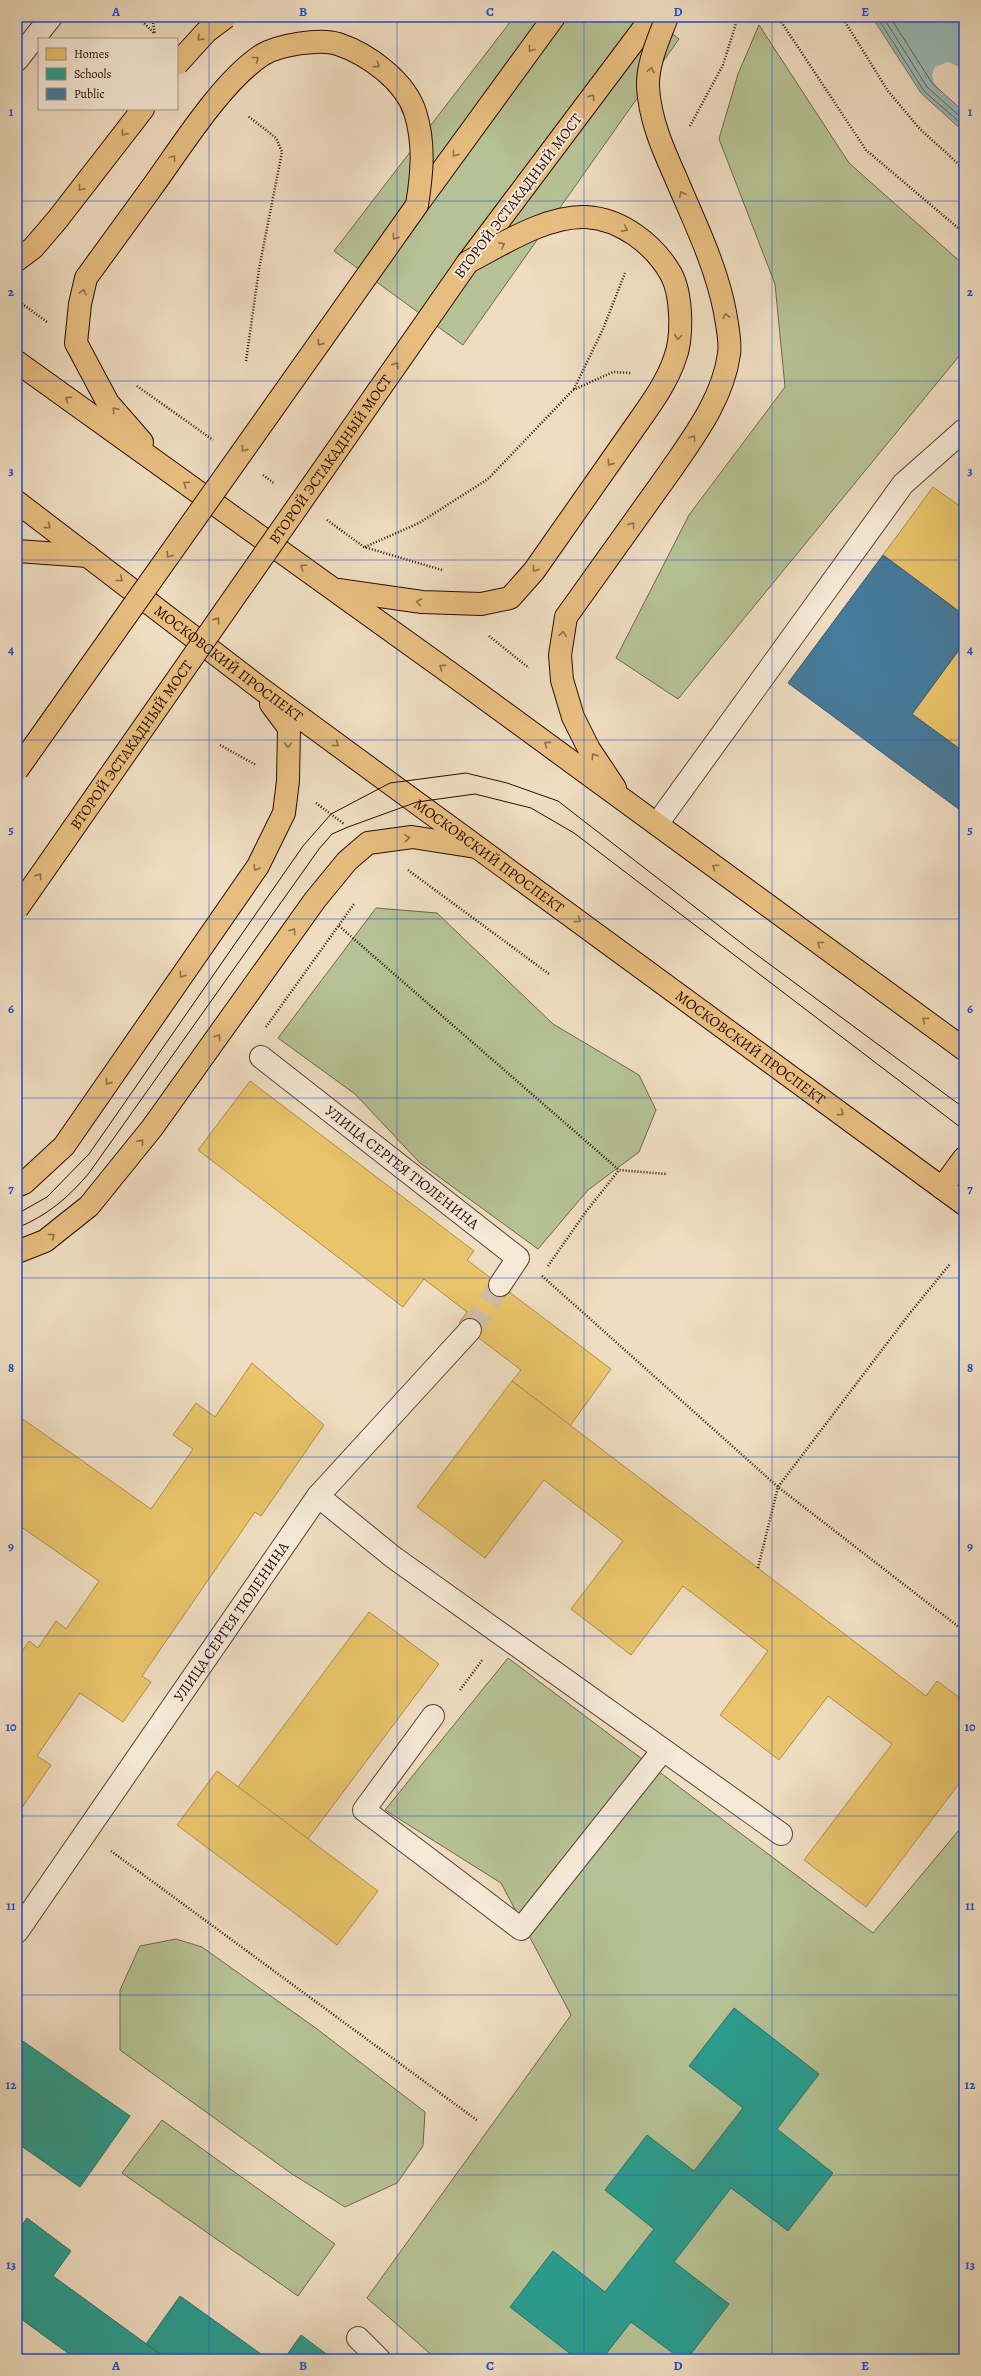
<svg xmlns="http://www.w3.org/2000/svg" width="981" height="2376" viewBox="0 0 981 2376" font-family="Alegreya,serif">
<style>
.green{fill:#b6c295;stroke:#6f684c}
.water{fill:#9abbb6;stroke:#6c756f}
.pier{fill:#efddc1}
.homes{fill:#e9c46a;stroke:#af8d4b}
.schools{fill:#2a9d8f;stroke:#297265}
.public{fill:#457b9d;stroke:#3c5a6f}
.lines{fill:none;stroke-linecap:round;stroke-linejoin:round}
.shore{stroke:#61645d;stroke-width:1}
.minor-tunnel{stroke:#d1bea5;stroke-width:22;stroke-dasharray:22 11;stroke-linecap:butt}
.minor-casing{stroke:#5a4133;stroke-width:24}
.major-casing{stroke:#280d04;stroke-width:24}
.path{stroke:#280d04;stroke-width:2.5;stroke-dasharray:1 2;stroke-linecap:butt}
.minor{stroke:#f5e9d7;stroke-width:22}
.major{stroke:#e8be80;stroke-width:22}
.tram{stroke:#280d04;stroke-width:1}
.major-bridge-casing{stroke:#280d04;stroke-width:24;stroke-linecap:butt}
.major-bridge{stroke:#e8be80;stroke-width:22}
.oneway{stroke:#926e48}
.grid{fill:none;stroke:#1d4ed8;stroke-width:1;stroke-opacity:0.55}
.labels{text-anchor:middle;dominant-baseline:central;stroke-width:4;stroke-linejoin:round;paint-order:stroke}
.street-label{font-size:15px;fill:#280d04;stroke:#f5e9d7}
.neatline{fill:none;stroke:#1d4ed8;stroke-width:1.5}
.grid-label{font-size:13px;text-anchor:middle;font-weight:bold;fill:#1d4ed8}
</style>
<rect width="100%" height="100%" fill="#efddc1"/>
<filter id="stains"><feTurbulence type="fractalNoise" baseFrequency=".005" numOctaves="4"/><feColorMatrix values="0 0 0 0 .2 0 0 0 0 .09 0 0 0 0 .02 0 0 0 .5 -.17"/></filter>
<radialGradient id="worn" r=".72"><stop offset=".6" stop-color="#630" stop-opacity="0"/><stop offset="1" stop-color="#630" stop-opacity=".3"/></radialGradient>
<g class="green">
<polygon points="514,17 651,17 679,39 463,345 334,251"/>
<polygon points="759,25 849,163 964,265 964,350 678,699 616,658 689,515 785,387 775,284 719,139 738,74"/>
<polygon points="376,908 437,913 553,1024 639,1075 656,1110 639,1152 588,1190 538,1249 420,1163 355,1094 278,1038"/>
<polygon points="508,1658 873,1933 964,1824 964,2359 436,2359 367,2298 571,2015 501,1883 385,1810"/>
<polygon points="176,1939 202,1947 317,2029 425,2112 423,2146 397,2183 345,2207 292,2174 120,2050 120,1990 140,1946"/>
<polygon points="162,2120 335,2244 298,2296 122,2173"/>
</g>
<polygon class="water" points="872,17 964,17 964,132 921,93"/>
<polygon class="pier" points="948,62 957,66 964,72 964,113 942,93 934,83 932,74 935,67"/>
<g class="homes">
<polygon points="933,487 964,509 964,615 883,555"/>
<polygon points="964,643 964,752 912,714"/>
<polygon points="250,1081 474,1251 467,1260 611,1369 570,1426 512,1381 521,1370 459,1323 467,1312 424,1279 403,1307 198,1150"/>
<polygon points="252,1363 324,1425 261,1516 255,1512 142,1676 151,1682 123,1722 80,1693 37,1756 51,1765 17,1815 17,1659 29,1641 38,1648 56,1621 66,1629 99,1581 17,1524 17,1415 151,1509 193,1449 173,1435 196,1403 215,1417"/>
<polygon points="512,1381 926,1696 937,1681 964,1701 964,1777 866,1907 804,1860 892,1744 828,1696 779,1760 720,1715 768,1651 683,1586 631,1655 571,1609 623,1541 544,1480 485,1558 417,1507"/>
<polygon points="369,1612 439,1664 308,1839 238,1787"/>
<polygon points="217,1771 378,1891 337,1945 177,1825"/>
</g>
<g class="schools">
<polygon points="734,2008 819,2074 777,2129 833,2173 788,2231 731,2188 674,2262 729,2304 687,2359 681,2359 631,2322 602,2359 577,2359 510,2307 553,2251 605,2292 654,2229 605,2190 647,2135 694,2171 743,2108 689,2066"/>
<polygon points="17,2037 130,2116 80,2187 17,2143"/>
<polygon points="27,2218 71,2251 53,2276 167,2359 76,2359 17,2316 17,2231"/>
<polygon points="180,2296 268,2359 167,2359 146,2344"/>
<polygon points="301,2335 333,2359 284,2359"/>
</g>
<polygon class="public" points="883,555 964,615 964,643 912,714 964,752 964,813 788,683"/>
<g class="lines">
<g class="shore">
<polyline points="877,17 924,91 964,126"/>
<polyline points="883,17 927,87 964,120"/>
<polyline points="890,17 932,83 964,112"/>
</g>
<polyline class="minor-tunnel" points="470,1330 500,1285"/>
<g class="minor-casing">
<g id="minor">
<polyline points="17,60 51,17"/>
<polyline points="657,824 903,484 964,430"/>
<path id="s1" d="M261,1057L518,1258L500,1285"/>
<polyline points="318,1496 393,1557 781,1834"/>
<polyline points="433,1716 364,1810 521,1929 663,1750"/>
<path id="s2" d="M17,1932L318,1496L470,1330"/>
<polyline points="358,2338 379,2359"/>
</g>
</g>
<g class="major-casing">
<g id="major">
<polyline points="417,205 554,17"/>
<polyline points="17,260 33,248 57,220 143,109"/>
<polyline points="468,262 652,17"/>
<polyline points="17,362 450,673 964,1049"/>
<polyline points="142,442 108,403 76,343 80,304 86,278 150,190"/>
<path id="s3" d="M17,502L260,688L964,1204"/>
<polyline points="17,551 88,556"/>
<polyline points="338,590 422,602 481,604 510,598 534,571 632,431"/>
<polyline points="615,788 589,749 573,717 562,680 560,655 566,617 671,470"/>
<polyline points="17,1186 24,1183 64,1146 258,866 284,813 288,781 289,728 271,704"/>
<polyline points="942,1188 964,1158"/>
<polyline points="17,1252 45,1241 89,1206 152,1128 315,900 347,861 368,843 412,837 476,847"/>
</g>
</g>
<g class="path">
<polyline points="138,17 155,34"/>
<polyline points="152,17 155,34"/>
<polyline points="778,17 866,150 964,233"/>
<polyline points="842,17 888,91 920,129 964,169"/>
<polyline points="690,126 723,65 738,17"/>
<polyline points="17,300 47,322"/>
<polyline points="246,361 259,269 282,152 276,138 248,116"/>
<polyline points="137,386 213,440"/>
<polyline points="574,389 603,329 625,273"/>
<polyline points="263,475 275,484"/>
<polyline points="327,520 364,547 442,570"/>
<polyline points="365,547 419,523 488,479 573,390 613,372 631,373"/>
<polyline points="489,636 529,668"/>
<polyline points="220,745 256,765"/>
<polyline points="316,803 344,824"/>
<polyline points="408,870 549,974"/>
<polyline points="339,926 619,1170 666,1174"/>
<polyline points="266,1027 354,904"/>
<polyline points="548,1266 585,1213 619,1170"/>
<polyline points="542,1276 778,1487 964,1631"/>
<polyline points="758,1568 778,1487 910,1313 950,1264"/>
<polyline points="460,1690 483,1659"/>
<polyline points="111,1851 478,2121"/>
</g>
<use href="#minor" class="minor"/>
<use href="#major" class="major"/>
<g class="tram">
<polyline points="17,1214 47,1197 89,1154 303,846 331,814 390,783 466,773 507,783 558,801 749,949 964,1108"/>
<path d="M17,1228C48,1215 68,1198 89,1173L319,849L332,834L348,827L417,802L475,794L531,808L574,833L964,1130"/>
</g>
<g class="major-bridge-casing">
<g id="major-bridge">
<path d="M667,17C659,38 647,64 648,87C650,119 662,147 675,176C694,221 716,265 725,312C727,325 731,341 729,354C723,398 695,435 671,470"/>
<polyline points="177,64 206,32 226,17"/>
<path d="M17,770L417,205C422,174 425,143 415,112C405,81 368,54 338,44C320,38 278,45 262,55C221,82 180,149 150,190"/>
<path id="s4" d="M17,909L468,262C501,245 547,215 586,217C621,219 654,244 671,274C682,294 683,337 675,358C666,385 648,408 632,431"/>
</g>
</g>
<use href="#major-bridge" class="major-bridge"/>
</g>
<defs><path id="oneway-chevron" d="M-2-3.5L2.5 0L-2 3.5" fill="none" stroke-width="1.6" stroke-linecap="round" stroke-linejoin="round"/></defs>
<g class="oneway">
<use href="#oneway-chevron" transform="translate(200 38) rotate(136)"/>
<use href="#oneway-chevron" transform="translate(531 49) rotate(126)"/>
<use href="#oneway-chevron" transform="translate(256 59) rotate(-38)"/>
<use href="#oneway-chevron" transform="translate(377 65) rotate(34)"/>
<use href="#oneway-chevron" transform="translate(651 70) rotate(-79)"/>
<use href="#oneway-chevron" transform="translate(592 97) rotate(-53)"/>
<use href="#oneway-chevron" transform="translate(124 133) rotate(128)"/>
<use href="#oneway-chevron" transform="translate(455 154) rotate(126)"/>
<use href="#oneway-chevron" transform="translate(173 158) rotate(-53)"/>
<use href="#oneway-chevron" transform="translate(81 188) rotate(128)"/>
<use href="#oneway-chevron" transform="translate(682 194) rotate(-113)"/>
<use href="#oneway-chevron" transform="translate(625 229) rotate(27)"/>
<use href="#oneway-chevron" transform="translate(395 237) rotate(125)"/>
<use href="#oneway-chevron" transform="translate(502 245) rotate(-27)"/>
<use href="#oneway-chevron" transform="translate(83 292) rotate(-76)"/>
<use href="#oneway-chevron" transform="translate(726 316) rotate(-100)"/>
<use href="#oneway-chevron" transform="translate(678 337) rotate(98)"/>
<use href="#oneway-chevron" transform="translate(320 343) rotate(125)"/>
<use href="#oneway-chevron" transform="translate(396 365) rotate(-55)"/>
<use href="#oneway-chevron" transform="translate(68 399) rotate(-144)"/>
<use href="#oneway-chevron" transform="translate(115 410) rotate(-131)"/>
<use href="#oneway-chevron" transform="translate(693 438) rotate(-55)"/>
<use href="#oneway-chevron" transform="translate(244 449) rotate(125)"/>
<use href="#oneway-chevron" transform="translate(610 463) rotate(125)"/>
<use href="#oneway-chevron" transform="translate(186 484) rotate(-145)"/>
<use href="#oneway-chevron" transform="translate(632 525) rotate(-54)"/>
<use href="#oneway-chevron" transform="translate(48 526) rotate(37)"/>
<use href="#oneway-chevron" transform="translate(169 555) rotate(125)"/>
<use href="#oneway-chevron" transform="translate(303 567) rotate(-145)"/>
<use href="#oneway-chevron" transform="translate(535 569) rotate(128)"/>
<use href="#oneway-chevron" transform="translate(120 579) rotate(38)"/>
<use href="#oneway-chevron" transform="translate(419 602) rotate(-173)"/>
<use href="#oneway-chevron" transform="translate(217 620) rotate(-55)"/>
<use href="#oneway-chevron" transform="translate(563 634) rotate(-81)"/>
<use href="#oneway-chevron" transform="translate(442 667) rotate(-144)"/>
<use href="#oneway-chevron" transform="translate(336 744) rotate(36)"/>
<use href="#oneway-chevron" transform="translate(547 744) rotate(-144)"/>
<use href="#oneway-chevron" transform="translate(288 745) rotate(91)"/>
<use href="#oneway-chevron" transform="translate(594 756) rotate(-124)"/>
<use href="#oneway-chevron" transform="translate(407 838) rotate(-5)"/>
<use href="#oneway-chevron" transform="translate(715 867) rotate(-144)"/>
<use href="#oneway-chevron" transform="translate(256 868) rotate(122)"/>
<use href="#oneway-chevron" transform="translate(39 876) rotate(-56)"/>
<use href="#oneway-chevron" transform="translate(578 920) rotate(36)"/>
<use href="#oneway-chevron" transform="translate(293 931) rotate(-54)"/>
<use href="#oneway-chevron" transform="translate(820 944) rotate(-144)"/>
<use href="#oneway-chevron" transform="translate(182 975) rotate(125)"/>
<use href="#oneway-chevron" transform="translate(925 1020) rotate(-144)"/>
<use href="#oneway-chevron" transform="translate(218 1037) rotate(-54)"/>
<use href="#oneway-chevron" transform="translate(108 1082) rotate(125)"/>
<use href="#oneway-chevron" transform="translate(841 1113) rotate(36)"/>
<use href="#oneway-chevron" transform="translate(141 1142) rotate(-51)"/>
<use href="#oneway-chevron" transform="translate(52 1236) rotate(-39)"/>
</g>
<path class="grid" d="M209,17V2359M397,17V2359M584,17V2359M772,17V2359M17,201H964M17,381H964M17,560H964M17,740H964M17,919H964M17,1098H964M17,1278H964M17,1457H964M17,1636H964M17,1816H964M17,1995H964M17,2175H964"/>
<g class="labels">
<g class="street-label">
<text transform="translate(518 196) rotate(-53)">ВТОРОЙ ЭСТАКАДНЫЙ МОСТ</text>
<text stroke="none"><textPath href="#s4" startOffset="548">ВТОРОЙ ЭСТАКАДНЫЙ МОСТ</textPath></text>
<text stroke="none"><textPath href="#s3" startOffset="266">МОСКОВСКИЙ ПРОСПЕКТ</textPath></text>
<text stroke="none"><textPath href="#s4" startOffset="200">ВТОРОЙ ЭСТАКАДНЫЙ МОСТ</textPath></text>
<text stroke="none"><textPath href="#s3" startOffset="590">МОСКОВСКИЙ ПРОСПЕКТ</textPath></text>
<text stroke="none"><textPath href="#s3" startOffset="914">МОСКОВСКИЙ ПРОСПЕКТ</textPath></text>
<text stroke="none"><textPath href="#s1" startOffset="179">УЛИЦА СЕРГЕЯ ТЮЛЕНИНА</textPath></text>
<text stroke="none"><textPath href="#s2" startOffset="377">УЛИЦА СЕРГЕЯ ТЮЛЕНИНА</textPath></text>
</g>
</g>
<rect width="981" height="2376" fill="none" stroke="#efddc1" stroke-width="44"/>
<rect x="38" y="38" width="140" height="72" fill="#f5e9d7" stroke="#a39183"/>
<rect x="46" y="48" width="20" height="12" fill="#e9c46a" stroke="#a39183"/>
<text x="74" y="58" font-size="12" fill="#280d04">Homes</text>
<rect x="46" y="68" width="20" height="12" fill="#2a9d8f" stroke="#a39183"/>
<text x="74" y="78" font-size="12" fill="#280d04">Schools</text>
<rect x="46" y="88" width="20" height="12" fill="#457b9d" stroke="#a39183"/>
<text x="74" y="98" font-size="12" fill="#280d04">Public</text>
<rect x="22" y="22" width="937" height="2332" class="neatline"/>
<g class="grid-label">
<text x="116" y="16">A</text>
<text x="303" y="16">B</text>
<text x="490" y="16">C</text>
<text x="678" y="16">D</text>
<text x="865" y="16">E</text>
<text x="11" y="116">1</text>
<text x="970" y="116">1</text>
<text x="11" y="296">2</text>
<text x="970" y="296">2</text>
<text x="11" y="475">3</text>
<text x="970" y="475">3</text>
<text x="11" y="654">4</text>
<text x="970" y="654">4</text>
<text x="11" y="834">5</text>
<text x="970" y="834">5</text>
<text x="11" y="1013">6</text>
<text x="970" y="1013">6</text>
<text x="11" y="1193">7</text>
<text x="970" y="1193">7</text>
<text x="11" y="1372">8</text>
<text x="970" y="1372">8</text>
<text x="11" y="1551">9</text>
<text x="970" y="1551">9</text>
<text x="11" y="1731">10</text>
<text x="970" y="1731">10</text>
<text x="11" y="1910">11</text>
<text x="970" y="1910">11</text>
<text x="11" y="2089">12</text>
<text x="970" y="2089">12</text>
<text x="11" y="2269">13</text>
<text x="970" y="2269">13</text>
<text x="116" y="2370">A</text>
<text x="303" y="2370">B</text>
<text x="490" y="2370">C</text>
<text x="678" y="2370">D</text>
<text x="865" y="2370">E</text>
</g>
<rect width="100%" height="100%" filter="url(#stains)"/>
<rect width="100%" height="100%" fill="url(#worn)"/>
</svg>
